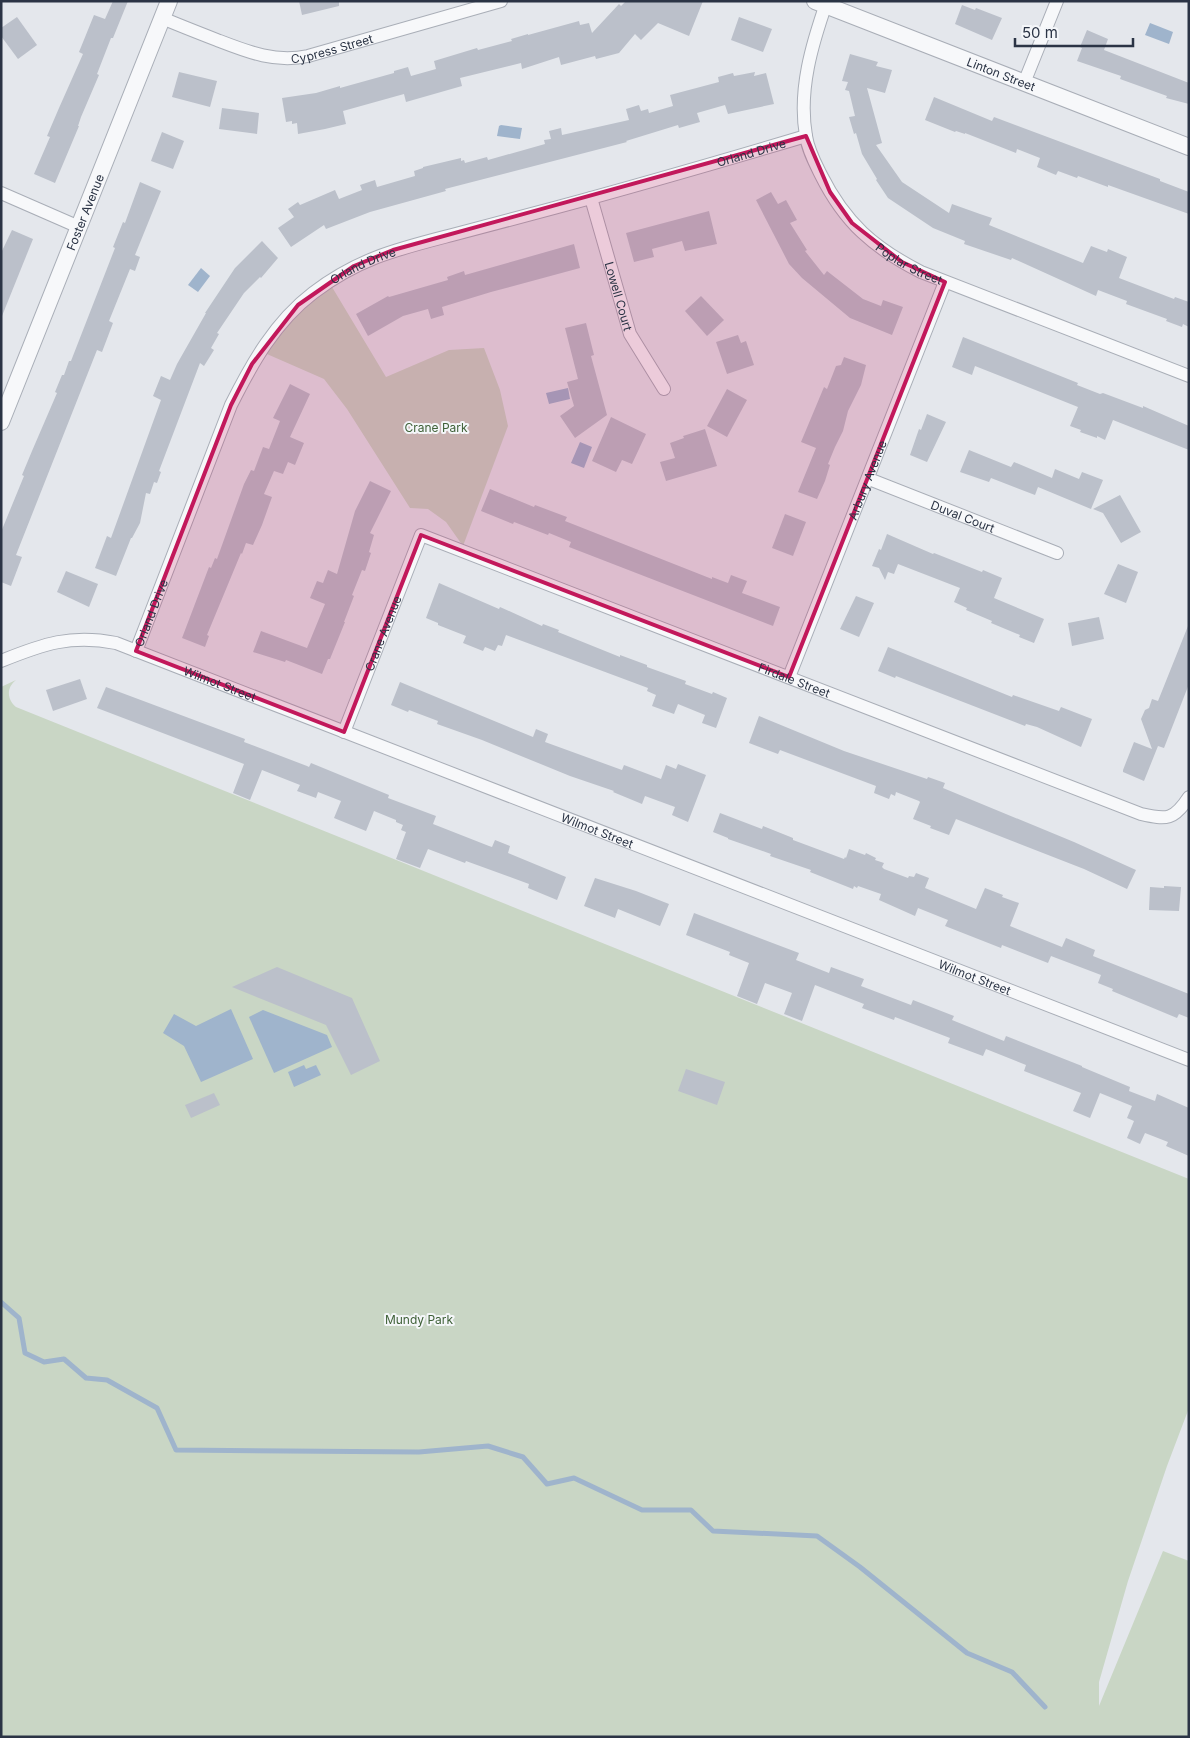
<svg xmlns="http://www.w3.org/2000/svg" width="1190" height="1738" viewBox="0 0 1190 1738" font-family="Inter,sans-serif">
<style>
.green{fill:#c9d6c5}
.water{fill:#9fb4cc}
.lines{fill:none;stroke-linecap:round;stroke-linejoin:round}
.stream{stroke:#9fb4cc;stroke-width:5}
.building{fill:#bbc0ca}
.minor-casing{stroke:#a9aeb7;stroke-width:14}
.tertiary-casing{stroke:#a9aeb7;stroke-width:18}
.minor{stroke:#f7f8fa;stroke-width:12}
.tertiary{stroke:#f7f8fa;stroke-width:16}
.marked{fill:#c2185b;fill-opacity:0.2;stroke:#c2185b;stroke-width:4;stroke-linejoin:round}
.labels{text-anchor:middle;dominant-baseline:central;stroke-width:4;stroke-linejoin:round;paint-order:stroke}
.street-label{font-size:12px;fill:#2b3445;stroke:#f4f6f9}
.park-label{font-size:12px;fill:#3f6138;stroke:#f4f6f9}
</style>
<rect width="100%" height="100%" fill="#e4e7ec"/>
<g class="green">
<polygon points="329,282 386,377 449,350 484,348 500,390 508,426 463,546 446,522 428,509 410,508 347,409 324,379 260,351"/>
<path d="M16,680C6,688 7,699 16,707L1189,1179V1408L1167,1466L1128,1581L1099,1682V1706L1163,1551L1189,1561V1737H1V687Z"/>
</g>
<g class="water">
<polygon points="1150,23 1173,32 1169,44 1145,35"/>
<polygon points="501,125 522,128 520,139 497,136 499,126"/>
<polygon points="201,268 210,276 198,292 188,285"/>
<polygon points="568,388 570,399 549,404 546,393"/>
<polygon points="580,442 592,447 584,468 571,463"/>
<polygon points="231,1009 253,1059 201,1082 184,1046 163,1033 174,1014 196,1026"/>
<polygon points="263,1010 327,1035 332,1047 274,1073 249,1017"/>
<polygon points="304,1065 306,1069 316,1065 321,1075 294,1087 288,1072"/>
</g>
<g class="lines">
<polyline class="stream" points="1,1302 19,1318 25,1353 44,1362 64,1359 86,1378 107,1380 157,1408 176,1450 419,1452 488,1446 523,1457 547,1484 574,1478 642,1510 691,1510 713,1531 817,1536 860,1567 967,1653 1012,1672 1045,1707"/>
</g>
<g class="building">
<polygon points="113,1 128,1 113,38 111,38 97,74 99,75 81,117 78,126 79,126 55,183 34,174 50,137 47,136 59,108 83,54 79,52 94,15 105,19"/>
<polygon points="299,1 339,1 339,6 302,15"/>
<polygon points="626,1 703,1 689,36 658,23 641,40 635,34 619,53 596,59 595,56 561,65 559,57 522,69 521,63 460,78 462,86 406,102 404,94 343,111 346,124 325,129 298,134 297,123 292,124 292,121 286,122 282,98 316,93 340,86 340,88 394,73 394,71 408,67 411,76 436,69 434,61 477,48 478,50 512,41 511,39 528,34 528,35 579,21 580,25 589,23 592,33 619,4 621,6"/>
<polygon points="962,5 975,10 976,8 1002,18 992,40 955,24"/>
<polygon points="17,17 37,45 18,59 1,36 1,28"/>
<polygon points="739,17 772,29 763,52 731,40"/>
<polygon points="1087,30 1108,39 1104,50 1189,83 1189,104 1166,98 1167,96 1120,79 1121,76 1077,61 1082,48 1080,47"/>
<polygon points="850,54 878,62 876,66 892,70 885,93 867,88 882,143 876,145 902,182 949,213 952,204 980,214 992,218 989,225 1083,263 1091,246 1107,252 1108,249 1127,257 1119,278 1174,299 1175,297 1189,302 1189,327 1183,324 1182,327 1166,321 1167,319 1126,304 1127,301 1098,290 1096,296 1012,258 1011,260 964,244 965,241 933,228 888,198 876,180 877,179 862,154 856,133 854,134 849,117 855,116 849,91 845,90 848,82 842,81"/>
<polygon points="179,72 217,81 210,107 172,97"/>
<polygon points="755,72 754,76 766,73 774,104 728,114 725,105 697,113 700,122 679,128 678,125 626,141 627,142 445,189 446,191 370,212 326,229 324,225 291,247 278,228 294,217 288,209 298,202 300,205 335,190 339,199 362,190 360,185 375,180 377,187 415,176 414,171 423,168 423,167 461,158 461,161 464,160 465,163 487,157 488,160 545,144 544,140 551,139 549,131 561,128 562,135 629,120 626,109 639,105 641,111 648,109 649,113 673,106 670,95 719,82 718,77 733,73 734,76"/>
<polygon points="934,97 992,121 994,117 1160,179 1160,181 1189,192 1189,214 1108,185 1108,187 1078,176 1077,178 1058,171 1056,175 1037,167 1040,158 1017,149 1016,153 965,133 965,134 956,131 955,132 925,120"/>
<polygon points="222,108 259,113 257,134 219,129"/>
<polygon points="162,132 184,141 173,169 151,161"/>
<polygon points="140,182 161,191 135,255 140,257 135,271 130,269 109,321 113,323 102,352 97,350 16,555 22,557 11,586 1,582 1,532 24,476 22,475 32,451 57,393 55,392 62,375 64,375 69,361 71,361 115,248 113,247 123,222 125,223"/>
<polygon points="771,192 778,204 786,200 797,220 790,223 807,250 805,251 824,275 827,271 863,299 881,306 883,300 903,307 892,335 850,318 802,278 789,264 756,200"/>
<polygon points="709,211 717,244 685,251 682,241 652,249 654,257 634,262 626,233"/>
<polygon points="12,230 33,239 2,316 1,253"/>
<polygon points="262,241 278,258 261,278 260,277 244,293 217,333 219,334 211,348 214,350 204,366 200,363 159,471 161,472 157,483 154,482 150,494 146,493 140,523 132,538 131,538 116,576 95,568 107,536 111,538 161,400 153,396 161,376 170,380 177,364 206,313 205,313 235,268"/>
<polygon points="574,244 580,268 491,292 442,307 444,315 431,319 428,309 403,316 368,336 356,314 388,296 389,297 448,280 447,277 464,271 465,275"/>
<polygon points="701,296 724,320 707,336 685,311"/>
<polygon points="586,323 594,355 591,356 607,415 575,438 560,416 574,406 567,382 578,379 565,328"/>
<polygon points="738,335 741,343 746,341 754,365 727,374 716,342"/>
<polygon points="963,337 1078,383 1077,385 1100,394 1103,393 1143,408 1143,406 1189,426 1189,450 1113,420 1105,440 1097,436 1097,438 1080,432 1081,430 1070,426 1078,407 975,366 972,375 952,367"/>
<polygon points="844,357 866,365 861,385 848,411 843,431 835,447 828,464 830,465 825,481 817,499 798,492 816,448 801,442 824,387 827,389 836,366 841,365"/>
<polygon points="290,384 310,394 290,437 304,443 295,465 288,462 283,474 274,471 264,494 272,497 262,525 253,545 246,543 242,554 241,553 207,635 209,636 205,647 182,638 209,567 211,568 215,558 217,559 244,484 251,470 254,471 263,447 269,449 280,421 273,418"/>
<polygon points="727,389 747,400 727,437 707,426"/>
<polygon points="927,414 946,422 927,462 910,455 919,429 921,430"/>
<polygon points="611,417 646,434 632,464 622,460 616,472 592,461"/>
<polygon points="705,429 717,466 666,481 660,462 675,458 670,443 684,438 683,436"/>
<polygon points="969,450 1011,467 1014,462 1052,478 1055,469 1079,479 1082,472 1103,480 1091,509 1038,487 1035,495 991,478 989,482 960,472"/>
<polygon points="370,481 391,491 370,533 374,535 369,552 371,553 365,571 362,570 352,595 354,596 344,622 345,622 330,659 328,659 322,674 286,660 285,662 253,652 261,631 307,648 325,604 310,598 317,581 323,583 328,570 337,574 355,511"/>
<polygon points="490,489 534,507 535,505 567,517 565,521 712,579 712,577 728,583 731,575 747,581 742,593 780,607 773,626 569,547 571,542 549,533 548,535 514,522 513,524 481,511"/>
<polygon points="1120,495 1141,532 1121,543 1103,513 1093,509"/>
<polygon points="785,514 806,522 793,556 772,548"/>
<polygon points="887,534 933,554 934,553 982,572 983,570 1002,578 994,598 1044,619 1034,643 1019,637 1020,635 991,623 992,621 966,610 967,608 954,602 960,588 898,564 894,574 888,572 885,580 879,568 872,566 879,549 881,550"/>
<polygon points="1118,564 1138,572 1126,603 1104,594"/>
<polygon points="66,571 98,584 89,607 57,592"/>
<polygon points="439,583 499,609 500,607 542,626 543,624 559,630 558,632 620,657 620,655 647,665 647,667 686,681 685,684 712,694 713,692 727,698 716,728 702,723 705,715 678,704 674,714 652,706 656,695 647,691 648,688 506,635 502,646 498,645 495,651 485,647 483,651 463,643 466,636 438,625 438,623 426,618"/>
<polygon points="856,596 874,603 859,637 840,629"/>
<polygon points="1099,617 1104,639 1072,646 1068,623"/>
<polygon points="1188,626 1189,684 1164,748 1158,746 1144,781 1123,772 1123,770 1134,742 1152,749 1141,719 1145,710 1149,708 1152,699 1158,701"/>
<polygon points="888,647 1012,697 1013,695 1059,711 1061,707 1092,719 1081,747 1037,727 1026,724 1025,726 896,676 895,678 878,671"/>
<polygon points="80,679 87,699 53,711 46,690"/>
<polygon points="400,682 533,737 536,729 548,734 545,742 622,770 624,765 661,779 666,765 676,769 678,764 706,775 688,822 672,815 675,807 645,796 642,804 613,792 614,791 570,776 482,740 437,724 438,721 409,710 408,712 391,705"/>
<polygon points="106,687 245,739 244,742 307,766 309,767 311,763 389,795 388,798 436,816 433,824 489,846 492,847 495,840 510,846 508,853 566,877 557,900 528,888 529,884 466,861 465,863 428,849 420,868 396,859 406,832 401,830 403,825 396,822 396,820 374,811 366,831 334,818 341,801 318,792 316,798 297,791 300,785 262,770 250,800 233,793 244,764 97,708"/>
<polygon points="759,716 844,751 927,779 928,777 945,783 943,788 1074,842 1136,870 1127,889 1084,869 956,819 949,835 930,828 931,826 913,819 920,802 919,801 896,792 895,796 891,794 889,799 874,793 876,786 780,750 778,754 749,743"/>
<polygon points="720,813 762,829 763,826 793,838 793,840 844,859 845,857 846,858 849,849 865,855 866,853 876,858 875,860 884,863 882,867 884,869 908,878 909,876 914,877 916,873 929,878 925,888 976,909 985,888 1003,895 1002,897 1019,903 1010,926 1062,947 1066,938 1095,950 1093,956 1189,994 1189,1018 1179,1014 1177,1018 1112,991 1113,989 1098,983 1101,975 1051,956 1048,963 1002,945 1001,948 945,926 948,920 918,908 915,916 879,900 881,894 858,886 857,888 854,886 853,889 810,872 811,870 770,856 771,854 728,839 728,838 713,832"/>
<polygon points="595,878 636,891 669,904 660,926 618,909 615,918 584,906"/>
<polygon points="1164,886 1181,887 1179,911 1149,910 1150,887 1164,888"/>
<polygon points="694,913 799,953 796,960 829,973 831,967 864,979 861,986 911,1005 913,1000 954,1016 952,1020 1004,1041 1006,1036 1082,1066 1082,1067 1130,1087 1129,1091 1155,1101 1157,1094 1189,1108 1189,1156 1166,1146 1168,1142 1145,1133 1140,1144 1127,1138 1134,1121 1127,1118 1132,1106 1100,1093 1090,1118 1073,1111 1081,1093 1024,1071 1026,1065 986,1049 983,1056 948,1043 950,1038 895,1017 894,1020 862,1008 864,1004 815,985 802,1021 784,1014 792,993 765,983 757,1004 737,996 749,963 729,955 730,952 686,935"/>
<polygon points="277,967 352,998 380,1061 351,1075 326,1025 232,987"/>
<polygon points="686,1069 725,1082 717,1105 678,1091"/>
<polygon points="214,1093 220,1105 191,1118 185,1105"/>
</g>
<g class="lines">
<g class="minor-casing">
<g id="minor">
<path id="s1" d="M827,1C812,44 798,90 806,136C808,150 815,163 821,175C845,223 874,248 921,272L1189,376"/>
<path id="s2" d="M162,18C181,26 199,33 217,40C248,52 275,63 308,56L501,1"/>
<polyline points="1024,83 1057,1"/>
<polyline points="1,193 79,227"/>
<path id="s3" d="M591,198L630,334L664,389"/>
<path id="s4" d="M869,479L1057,553"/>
<path id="s5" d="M136,651L231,405C252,363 275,322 313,293C359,258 398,249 452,235C486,226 520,217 554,208C639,185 722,161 806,136"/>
<path id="s6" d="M1,661C43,644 71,634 116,643L1189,1060"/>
<path id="s7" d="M789,677L945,282"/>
<path id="s8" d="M344,732L421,535L1141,814C1167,820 1174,820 1189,797"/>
</g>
</g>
<g class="tertiary-casing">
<g id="tertiary">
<path id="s9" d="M815,1L1189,147"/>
<path id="s10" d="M1,422L169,1"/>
</g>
</g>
<use href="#minor" class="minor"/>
<use href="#tertiary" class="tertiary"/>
</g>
<path class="marked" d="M806,136L830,192L852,223L902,262L945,282L789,677L421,535L344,732L136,651L231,405L252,364L298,305L354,266L393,250Z"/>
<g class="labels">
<g class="street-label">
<text stroke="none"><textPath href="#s2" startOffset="178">Cypress Street</textPath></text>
<text stroke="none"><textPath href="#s9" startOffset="200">Linton Street</textPath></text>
<text stroke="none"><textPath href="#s5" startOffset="866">Orland Drive</textPath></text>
<text stroke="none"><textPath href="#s10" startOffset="226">Foster Avenue</textPath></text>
<text stroke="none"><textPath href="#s1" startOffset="308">Poplar Street</textPath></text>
<text stroke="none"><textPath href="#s5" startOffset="461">Orland Drive</textPath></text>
<text stroke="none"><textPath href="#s3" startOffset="102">Lowell Court</textPath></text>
<text stroke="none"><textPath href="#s7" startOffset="212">Arbury Avenue</textPath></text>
<text stroke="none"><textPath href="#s4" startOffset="101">Duval Court</textPath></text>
<text stroke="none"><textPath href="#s5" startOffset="41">Orland Drive</textPath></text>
<text stroke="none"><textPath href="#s8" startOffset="106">Crane Avenue</textPath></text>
<text stroke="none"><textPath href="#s8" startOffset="612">Firdale Street</textPath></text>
<text stroke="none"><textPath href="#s6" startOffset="230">Wilmot Street</textPath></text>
<text stroke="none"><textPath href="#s6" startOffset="635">Wilmot Street</textPath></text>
<text stroke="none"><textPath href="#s6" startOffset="1040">Wilmot Street</textPath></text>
</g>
<g class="park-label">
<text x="436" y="427">Crane Park</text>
<text x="419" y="1319">Mundy Park</text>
</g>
</g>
<rect width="1190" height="1738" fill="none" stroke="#2b3445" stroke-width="5"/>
<path d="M1015 38v8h118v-8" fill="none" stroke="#2b3445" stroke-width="2.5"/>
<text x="1022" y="38" font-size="15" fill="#2b3445" stroke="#f4f6f9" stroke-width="4" paint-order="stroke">50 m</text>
</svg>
